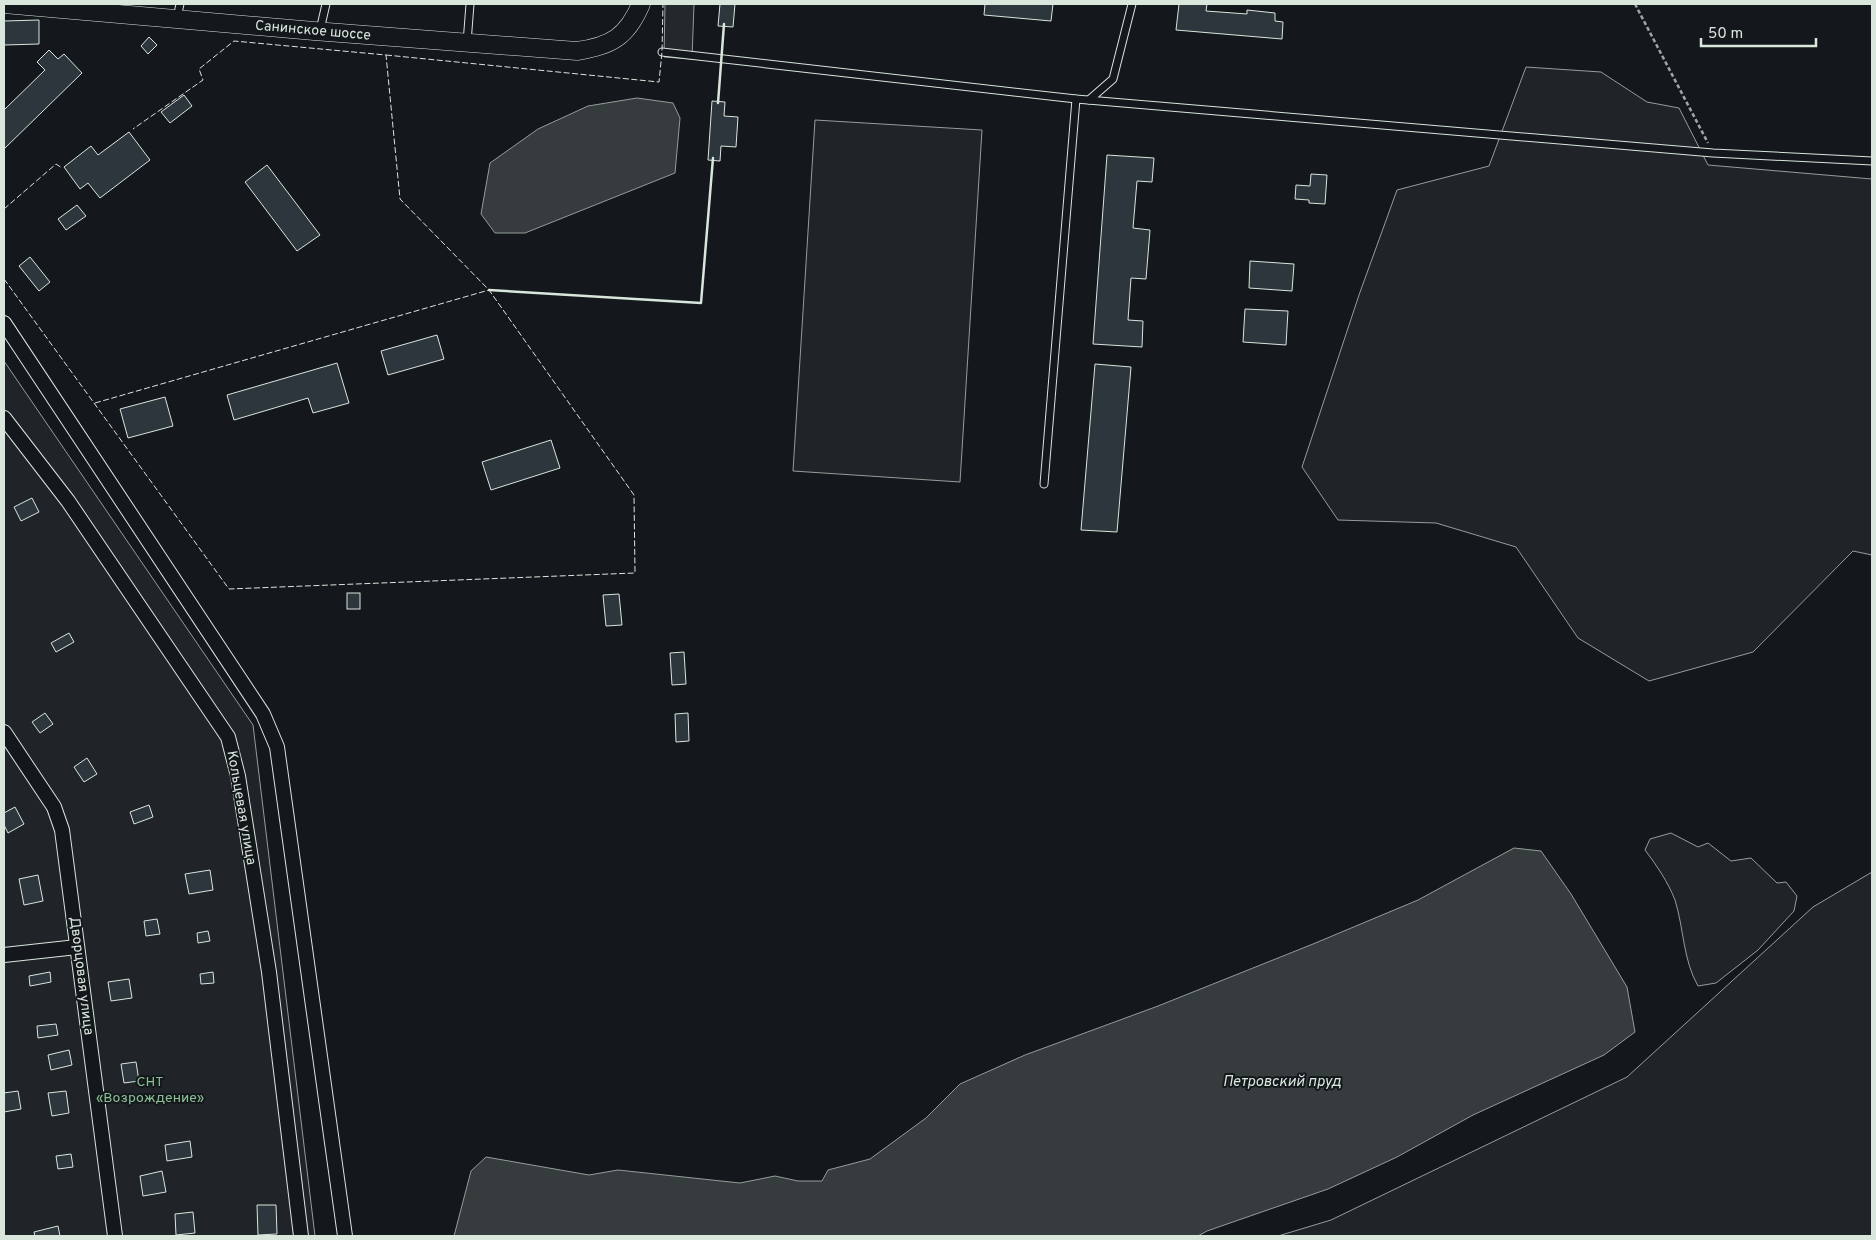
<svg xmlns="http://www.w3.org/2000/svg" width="1876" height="1240" viewBox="0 0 1876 1240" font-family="Overpass,sans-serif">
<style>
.green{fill:#202428;stroke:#939e99}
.parking{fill:#24282b;stroke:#939e99}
.water{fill:#363b3e;stroke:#939e99}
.building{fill:#2c363c;stroke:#d8e6dc}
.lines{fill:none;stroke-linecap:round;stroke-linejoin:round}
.service-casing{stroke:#d8e6dc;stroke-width:9}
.minor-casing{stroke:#d8e6dc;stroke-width:16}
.tertiary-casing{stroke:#d8e6dc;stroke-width:19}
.path{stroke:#9da8a2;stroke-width:2.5;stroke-dasharray:4 2.5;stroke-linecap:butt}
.service{stroke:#14181c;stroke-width:7}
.minor{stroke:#14181c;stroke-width:14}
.tertiary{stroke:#14181c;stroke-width:18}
.fence{stroke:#d8e6dc;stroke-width:1;stroke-dasharray:6 2.5;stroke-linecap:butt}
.wall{stroke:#d8e6dc;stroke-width:2.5}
.labels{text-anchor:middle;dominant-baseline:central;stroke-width:4;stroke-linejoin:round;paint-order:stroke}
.street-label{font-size:14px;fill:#d8e6dc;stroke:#14181c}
.park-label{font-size:14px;fill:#8ac095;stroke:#14181c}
.water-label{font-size:15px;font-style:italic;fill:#d8e6dc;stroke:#14181c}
</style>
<rect width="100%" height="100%" fill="#14181c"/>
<g class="green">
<polygon points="1526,67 1601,72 1647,102 1679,108 1708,165 1872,179 1872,555 1853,551 1753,652 1649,681 1578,638 1516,547 1436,523 1338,520 1302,467 1359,295 1397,190 1489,166"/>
<polygon points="815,120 982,130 960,482 793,471"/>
<polygon points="4,361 253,725 315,1236 4,1236"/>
<path d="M1671,833L1698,847L1708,843L1731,861L1751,858L1777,883L1786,882L1797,896L1794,911L1758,950L1716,983L1698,986C1683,960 1684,929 1675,900C1668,882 1657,866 1645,850L1650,839Z"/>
<polygon points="1872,872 1872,1236 1278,1236 1331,1220 1627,1077 1813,907"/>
</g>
<polygon class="parking" points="665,4 694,4 692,59 664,57"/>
<g class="water">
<polygon points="637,98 673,103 680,118 675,173 525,233 495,233 481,214 490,163 538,129 588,106"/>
<polygon points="1514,848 1541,851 1571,894 1627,987 1635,1032 1604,1055 1473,1115 1397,1157 1328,1189 1207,1231 1198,1236 454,1236 471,1171 486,1157 589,1175 618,1170 740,1183 775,1176 798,1181 822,1181 828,1170 870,1159 926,1118 960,1084 1025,1055 1158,1006 1313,944 1418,900"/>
</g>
<g class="building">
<polygon points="720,4 735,4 733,27 718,26"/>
<polygon points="985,4 1053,4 1051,21 984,15"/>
<polygon points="1179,4 1207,4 1206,11 1247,14 1247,10 1275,13 1275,21 1283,22 1282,39 1176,30"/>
<polygon points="39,20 39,44 4,45 4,21"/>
<polygon points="149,37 157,45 148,54 141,46"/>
<polygon points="49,50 58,59 64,54 82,73 4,149 4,110 45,70 37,62"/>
<polygon points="184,95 192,106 170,123 161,112"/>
<polygon points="712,101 725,102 724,116 738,117 736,147 721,146 720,161 708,160"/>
<polygon points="129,132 150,160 100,198 88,183 80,189 64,167 91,146 98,155"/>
<polygon points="1107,155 1154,158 1152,182 1137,181 1133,228 1150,230 1146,279 1131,278 1128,320 1143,321 1142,347 1093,344"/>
<polygon points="267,165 320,235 297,251 245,182"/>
<polygon points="1311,174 1327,175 1325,204 1309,203 1309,200 1295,199 1296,185 1310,186"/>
<polygon points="77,205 86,216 66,230 58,219"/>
<polygon points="30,257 50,282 39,291 19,266"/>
<polygon points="1250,261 1294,264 1292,291 1249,288"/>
<polygon points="1245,309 1288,311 1286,345 1243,342"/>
<polygon points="437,335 444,359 388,375 381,351"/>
<polygon points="337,363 349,403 313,413 308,398 234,420 227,395"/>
<polygon points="1095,364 1131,367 1117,532 1081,530"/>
<polygon points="165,397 173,426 128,438 120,409"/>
<polygon points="551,440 560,468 491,490 482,462"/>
<polygon points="32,498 39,512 21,521 14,507"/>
<rect x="347" y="593" width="13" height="16"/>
<polygon points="619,594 622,625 606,626 603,595"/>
<polygon points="69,633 74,642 56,652 51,643"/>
<polygon points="684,652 686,684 672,685 670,653"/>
<polygon points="45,713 53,724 40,733 32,722"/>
<polygon points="688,713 689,741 676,742 675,714"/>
<polygon points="87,758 97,774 84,782 74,767"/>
<polygon points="149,805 153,817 134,824 130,812"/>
<polygon points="15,807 24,824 8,833 4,825 4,813"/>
<polygon points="210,870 213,890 189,894 185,874"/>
<polygon points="38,875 43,901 24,905 19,879"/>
<polygon points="157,919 160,934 146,936 144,921"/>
<polygon points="208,931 210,941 198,943 197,933"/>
<polygon points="50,972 51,982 30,986 29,976"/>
<polygon points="213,972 214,983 201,984 200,974"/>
<polygon points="129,979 132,998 111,1001 108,982"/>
<polygon points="56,1024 58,1035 38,1038 37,1026"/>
<polygon points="69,1050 72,1065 51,1070 48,1055"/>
<polygon points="136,1062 139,1081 124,1083 121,1064"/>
<polygon points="18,1091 21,1109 4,1112 4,1093"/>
<polygon points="66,1091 69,1113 52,1116 48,1093"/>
<polygon points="190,1141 192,1157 167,1161 165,1145"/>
<polygon points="71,1154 73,1167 58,1169 56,1156"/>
<polygon points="162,1171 166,1192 143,1196 140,1176"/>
<polygon points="257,1205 276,1205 277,1234 258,1235"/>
<polygon points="193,1212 195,1233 176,1235 175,1214"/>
<polygon points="58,1226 60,1236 35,1236 34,1232"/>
</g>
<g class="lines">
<g class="service-casing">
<g id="service">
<polyline points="177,18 180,4"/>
<polyline points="320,30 326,4"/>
<polyline points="467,43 470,4"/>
<polyline points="662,52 1076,99 1713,153 1872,161"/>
<polyline points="1089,100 1113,79 1132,4"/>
<polyline points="1044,484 1076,99"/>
</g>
</g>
<g class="minor-casing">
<g id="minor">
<polyline points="4,323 263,714 277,747 345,1236"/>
<polyline points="4,418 68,501 228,737 238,776 269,972 301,1236"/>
<polyline points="4,732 54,807 62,830 115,1236"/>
<polyline points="4,955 77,947"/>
</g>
</g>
<g class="tertiary-casing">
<path id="tertiary" d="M4,4L314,31L577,51C611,46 627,37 641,4"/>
</g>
<polyline class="path" points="1635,4 1708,143"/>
<use href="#service" class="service"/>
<use href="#minor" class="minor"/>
<use href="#tertiary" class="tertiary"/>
<g class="fence">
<polyline points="386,55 659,82 662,52 663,4"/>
<polyline points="4,209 56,164 62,168"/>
<polyline points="4,279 229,589 635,573 634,495 489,290 400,199 386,55 234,41 199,69 203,80 133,129"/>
<polyline points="95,403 489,290"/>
</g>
<g class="wall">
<polyline points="718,103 724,24"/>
<polyline points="489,290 701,303 713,158"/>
</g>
</g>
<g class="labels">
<g class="street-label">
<text transform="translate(313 31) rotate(5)">Санинское шоссе</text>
<text transform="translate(241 808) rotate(80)">Кольцевая улица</text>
<text transform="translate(81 976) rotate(83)">Дворцовая улица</text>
</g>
<g class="park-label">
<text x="150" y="1082">СНТ<tspan x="150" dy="16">«Возрождение»</tspan></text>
</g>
<g class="water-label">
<text x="1282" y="1082">Петровский пруд</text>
</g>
</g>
<rect width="1876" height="1240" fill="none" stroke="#d8e6dc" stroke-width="10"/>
<path d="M1701 38v8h115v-8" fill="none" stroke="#d8e6dc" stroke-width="2.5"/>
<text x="1708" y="38" font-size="15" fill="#d8e6dc" stroke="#14181c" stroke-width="4" paint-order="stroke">50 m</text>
</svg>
